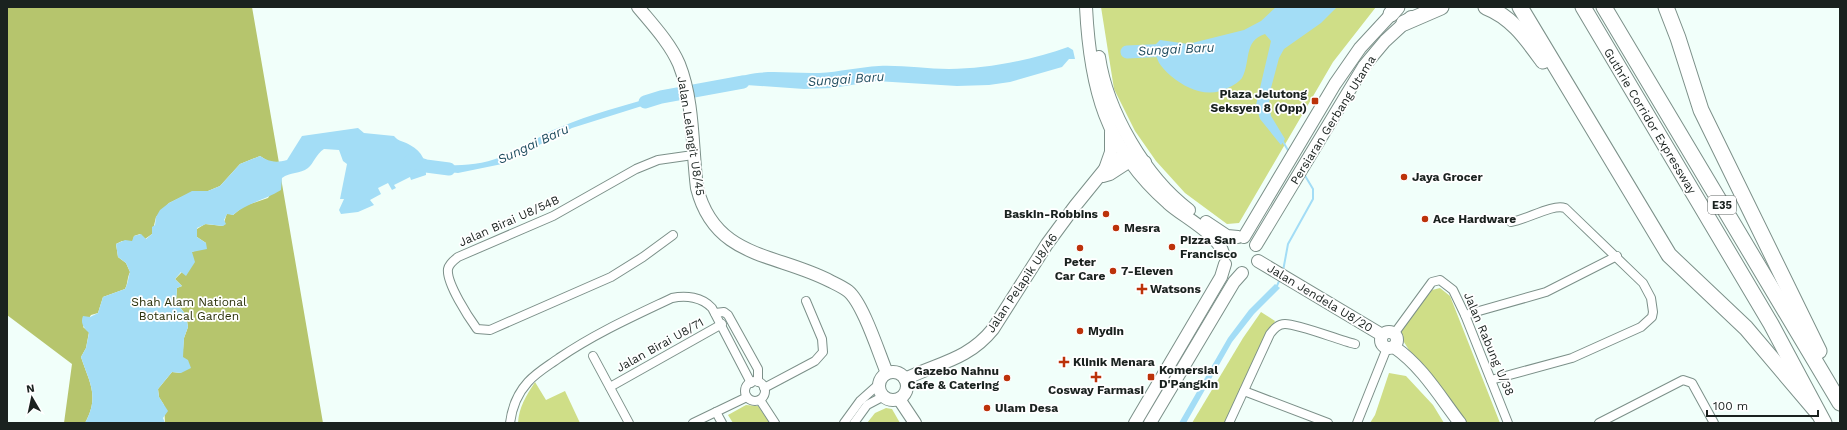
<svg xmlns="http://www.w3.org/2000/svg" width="1847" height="430" viewBox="0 0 1847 430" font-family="'Work Sans',sans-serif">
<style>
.green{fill:#cfde87}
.forest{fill:#b6c56d}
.water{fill:#a3ddf6}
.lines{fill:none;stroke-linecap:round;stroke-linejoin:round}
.stream{stroke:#a3ddf6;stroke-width:2}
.river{stroke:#a3ddf6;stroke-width:13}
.street-casing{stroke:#7c9089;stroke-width:10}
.secondary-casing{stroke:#7c9089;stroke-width:14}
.highway-casing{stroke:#7c9089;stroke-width:17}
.street{stroke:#fff;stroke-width:8}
.secondary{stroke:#fff;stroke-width:12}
.highway{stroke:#fff;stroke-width:15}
.poi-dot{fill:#bc320a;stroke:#fff;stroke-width:1.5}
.labels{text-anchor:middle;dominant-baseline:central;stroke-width:3.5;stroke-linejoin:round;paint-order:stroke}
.shield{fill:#fff;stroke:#5f6462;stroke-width:1}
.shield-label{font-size:11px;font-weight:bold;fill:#1a221f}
.poi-label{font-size:12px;font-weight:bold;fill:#1a221f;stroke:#fff;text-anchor:start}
.street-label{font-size:12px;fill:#1a221f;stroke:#fff}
.park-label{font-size:12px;fill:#2b310a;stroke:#fff}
.water-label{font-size:13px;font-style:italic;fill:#214e60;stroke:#fff}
</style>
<rect width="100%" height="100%" fill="#f1fffa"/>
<g class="green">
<polygon points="1101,7 1376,7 1333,62 1239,223 1227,224 1185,193 1156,161 1135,131 1114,89"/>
<polygon points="1440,288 1450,296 1500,423 1464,423 1425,366 1409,350 1402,339 1402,328 1432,290"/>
<polygon points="1261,312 1275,321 1225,423 1192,423 1243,338"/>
<polygon points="1389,373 1406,376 1433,405 1444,423 1370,423 1375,415"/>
<path d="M535,382L546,400L565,391L580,423H518C519,407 526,396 535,382Z"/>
<polygon points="746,405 758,406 770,423 733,423 728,415"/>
<polygon points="886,408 892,409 900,423 867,423 875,413"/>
</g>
<g class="forest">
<path d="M7,7H252L279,163L268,161L260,156L240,164L220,186L208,191L192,192L169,203L156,217L152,234L145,239L140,234L134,236L133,241H122L116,244L118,257L126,263L130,272C127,278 128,283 125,289L103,297L98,313L91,315L83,327L89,332L86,348L81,357C89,382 100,396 85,423H64L72,364L7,315Z"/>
<polygon points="281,178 323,423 165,423 164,405 159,397 158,389 172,372 181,373 184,338 188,327 186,315 176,302 177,288 182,286 175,279 182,272 192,252 199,249 206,243 197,237 197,229 205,224 223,226 227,213 233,215 244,206 268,198"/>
</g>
<g class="water">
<path d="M1276,7H1337L1321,23L1284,49L1279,58L1271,88L1269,104L1271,116L1285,139L1281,145L1260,119L1256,105L1271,41L1265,34C1243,41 1251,62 1242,78C1239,82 1234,85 1230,87C1209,99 1188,90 1171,76C1160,66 1155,60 1155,45L1160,40L1188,44L1244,30L1261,21Z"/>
<path d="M1068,47L1073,50L1075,59H1069L1062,67L1010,82L989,85L957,86L876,81L833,88L804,89L746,85L728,87L726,81C761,67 783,74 819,73C839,72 859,67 879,66C902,65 926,69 949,69C987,69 1032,60 1068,47Z"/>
<path d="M660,95L661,100L572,128L502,164L458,173L430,170L431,165C455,166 478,166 501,157C521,150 538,136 558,128C591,114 626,105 660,95Z"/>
<path d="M358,128L364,133L394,136C399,142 404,141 410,145C423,152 426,161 426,175L411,180L410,177L394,185L396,188L392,190L388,183L378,188L381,194L370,200L374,205L358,212L341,214L339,210L344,199H340L347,164L343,161L339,150L324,149C316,154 314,163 308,168C300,174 290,172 282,178L281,190C265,200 247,203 233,215L227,214L224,220L226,224L223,226L206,224L197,228V237L206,243L207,249L192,252L195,262L186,276L181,272L175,279L182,286L177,288L176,302L186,315L188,327L184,338L183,357L188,360L191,368L181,373L172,372L158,389L159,397L168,411L163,418L165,423H85C100,396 89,382 81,357L86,348L89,333C84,328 80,323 83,316L90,317L98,313L103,297L125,289C128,284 128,278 130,272L126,263L118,257L116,244L125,240L132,241L134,236L141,234L146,239L152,234V227L155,225L156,217L160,210L169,203L192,191H208L220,186L240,164L260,156C269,162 276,163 287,160L302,136Z"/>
<polygon points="1275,284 1280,288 1254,314 1232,342 1186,423 1179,423 1228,338 1249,310"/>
</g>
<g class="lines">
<g class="stream">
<polyline points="1282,140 1289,152"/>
<polyline points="1283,271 1288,244 1313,199 1313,189 1304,174"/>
<polyline points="1276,288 1280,279"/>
</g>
<g class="river">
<polyline points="1127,52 1171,50"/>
<polyline points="645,102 661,97 743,82"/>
<polyline points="410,161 426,166 449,169"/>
</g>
<g class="street-casing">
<g id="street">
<path d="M673,235L643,257L611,277L490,330L477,329C469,318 446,283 448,269C449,264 454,260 458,257L553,216L636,169L658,160L693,155"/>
<polyline points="715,313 724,312 728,315 758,369 758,382"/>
<polyline points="1465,315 1546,292 1617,256"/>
<polyline points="1394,334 1432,282 1440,280 1453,290 1465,315 1508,423"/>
<polyline points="593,356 629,423"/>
<path d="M1491,380L1572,358L1641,327L1652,317L1653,312L1651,298L1643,283L1565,208C1552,204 1528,219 1511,222"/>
<circle cx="755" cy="391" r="10"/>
<polyline points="610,387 722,324"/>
<polyline points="764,388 815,361 823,352 822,339 806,301"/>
<polyline points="1244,391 1328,423"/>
<polyline points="760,400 775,423"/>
<polyline points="716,412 722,423"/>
<path d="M510,423C512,407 517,394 528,382C537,372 548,366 559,358C596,333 632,317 672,298C686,295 702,297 712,308L751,383"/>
<polyline points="693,423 747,397"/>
<polyline points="844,423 860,401 879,384"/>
<polyline points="854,423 867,405 884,396"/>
<path d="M1229,423L1270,334C1274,329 1278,324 1285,324C1299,324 1338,340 1355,344"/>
<polyline points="1357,423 1387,348"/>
<polyline points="1599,423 1683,380 1692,383 1714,423"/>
</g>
</g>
<g class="secondary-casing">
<g id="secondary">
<path d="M638,7C652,24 670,43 679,64C694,101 692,149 697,188C715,259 776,253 830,281C836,284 843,287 848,291C863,303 879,354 887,373"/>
<path d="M1086,7C1090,87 1105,148 1168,203C1182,216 1218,234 1223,253"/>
<path d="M1099,57C1107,111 1145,177 1189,210"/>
<polyline points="1105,169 1111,152 1111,132"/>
<polyline points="1103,176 1110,174 1130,161 1130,153"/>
<polyline points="1206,222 1227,236 1238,237"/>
<polyline points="1244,237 1335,84 1360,48 1397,8"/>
<polyline points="1256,245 1364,66 1385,41 1411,17"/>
<polyline points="1258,261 1382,335"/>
<circle cx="1389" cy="340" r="8"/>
<path d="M1394,347C1422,366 1440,397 1460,423"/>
<circle cx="893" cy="386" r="14"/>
<path d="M905,379C938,363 968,360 993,329L1047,244L1075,206L1105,169L1125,154L1145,162"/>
<polyline points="899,399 915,423"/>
<polyline points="1135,423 1221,277 1225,264"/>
<polyline points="1150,423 1234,282 1242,273"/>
</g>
</g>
<g class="highway-casing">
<g id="highway">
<path d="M1486,7C1512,17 1527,39 1543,61"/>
<polyline points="1520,7 1669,255 1746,328 1818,413"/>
<polyline points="1583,7 1771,324 1824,423"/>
<polyline points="1604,7 1840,403"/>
<polyline points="1666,7 1678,38 1701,110 1819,351"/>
<polyline points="1391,14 1397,7"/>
<polyline points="1404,23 1441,7"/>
</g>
</g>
<use href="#street" class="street"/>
<use href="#secondary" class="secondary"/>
<use href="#highway" class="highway"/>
</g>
<g class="poi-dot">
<rect x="1311" y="97" width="8" height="8" rx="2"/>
<circle cx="1404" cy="177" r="4"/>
<circle cx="1106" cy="214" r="4"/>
<circle cx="1425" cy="219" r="4"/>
<circle cx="1116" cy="228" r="4"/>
<circle cx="1172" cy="247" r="4"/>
<circle cx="1080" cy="248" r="4"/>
<circle cx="1113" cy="271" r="4"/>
<path d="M1140 283h4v4h4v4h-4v4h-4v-4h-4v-4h4z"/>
<circle cx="1080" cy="331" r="4"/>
<path d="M1062 356h4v4h4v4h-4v4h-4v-4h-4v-4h4z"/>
<path d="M1094 371h4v4h4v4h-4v4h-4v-4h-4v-4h4z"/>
<rect x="1147" y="373" width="8" height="8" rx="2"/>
<circle cx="1007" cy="378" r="4"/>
<circle cx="987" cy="408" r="4"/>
</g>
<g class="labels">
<rect class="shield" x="1708" y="196" width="28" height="18" rx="3"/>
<g class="shield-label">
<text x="1722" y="205">E35</text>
</g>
<g class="poi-label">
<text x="1307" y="94" text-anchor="end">Plaza Jelutong<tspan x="1307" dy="14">Seksyen 8 (Opp)</tspan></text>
<text x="1412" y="177">Jaya Grocer</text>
<text x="1098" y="214" text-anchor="end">Baskin-Robbins</text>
<text x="1433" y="219">Ace Hardware</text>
<text x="1124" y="228">Mesra</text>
<text x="1180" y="240">Pizza San<tspan x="1180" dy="14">Francisco</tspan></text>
<text x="1080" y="262" text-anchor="middle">Peter<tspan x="1080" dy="14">Car Care</tspan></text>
<text x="1121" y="271">7-Eleven</text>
<text x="1150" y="289">Watsons</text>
<text x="1088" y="331">Mydin</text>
<text x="1073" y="362">Klinik Menara</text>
<text x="1159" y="370">Komersial<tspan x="1159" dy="14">D'Pangkin</tspan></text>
<text x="999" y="371" text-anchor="end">Gazebo Nahnu<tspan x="999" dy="14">Cafe &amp; Catering</tspan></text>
<text x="1096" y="390" text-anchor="middle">Cosway Farmasi</text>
<text x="995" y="408">Ulam Desa</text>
</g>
<g class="street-label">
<text transform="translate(1333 120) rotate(-58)">Persiaran Gerbang Utama</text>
<text transform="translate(1650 121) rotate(59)">Guthrie Corridor Expressway</text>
<text transform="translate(691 136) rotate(81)">Jalan Lelangit U8/45</text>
<text transform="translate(509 221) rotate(-24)">Jalan Birai U8/54B</text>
<text transform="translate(1022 283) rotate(-56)">Jalan Pelapik U8/46</text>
<text transform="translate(1320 298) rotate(31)">Jalan Jendela U8/20</text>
<text transform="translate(1489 344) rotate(67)">Jalan Rabung U/38</text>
<text transform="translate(660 345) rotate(-29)">Jalan Birai U8/71</text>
</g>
<g class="park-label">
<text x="189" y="302">Shah Alam National<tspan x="189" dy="14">Botanical Garden</tspan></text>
</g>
<g class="water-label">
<text transform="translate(1176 49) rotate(-3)">Sungai Baru</text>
<text transform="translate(846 79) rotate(-4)">Sungai Baru</text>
<text transform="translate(533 144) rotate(-25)">Sungai Baru</text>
</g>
</g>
<rect width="1847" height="430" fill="none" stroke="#1a221f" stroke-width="16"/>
<g transform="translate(32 398) rotate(351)" stroke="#ffffff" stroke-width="3" paint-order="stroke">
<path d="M0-3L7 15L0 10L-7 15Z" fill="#1a221f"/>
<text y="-6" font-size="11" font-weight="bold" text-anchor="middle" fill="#1a221f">N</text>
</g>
<path d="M1707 410v6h111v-6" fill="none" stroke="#1a221f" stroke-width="2"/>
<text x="1713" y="410" font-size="12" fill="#1a221f" stroke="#ffffff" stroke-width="3" paint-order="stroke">100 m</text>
</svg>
